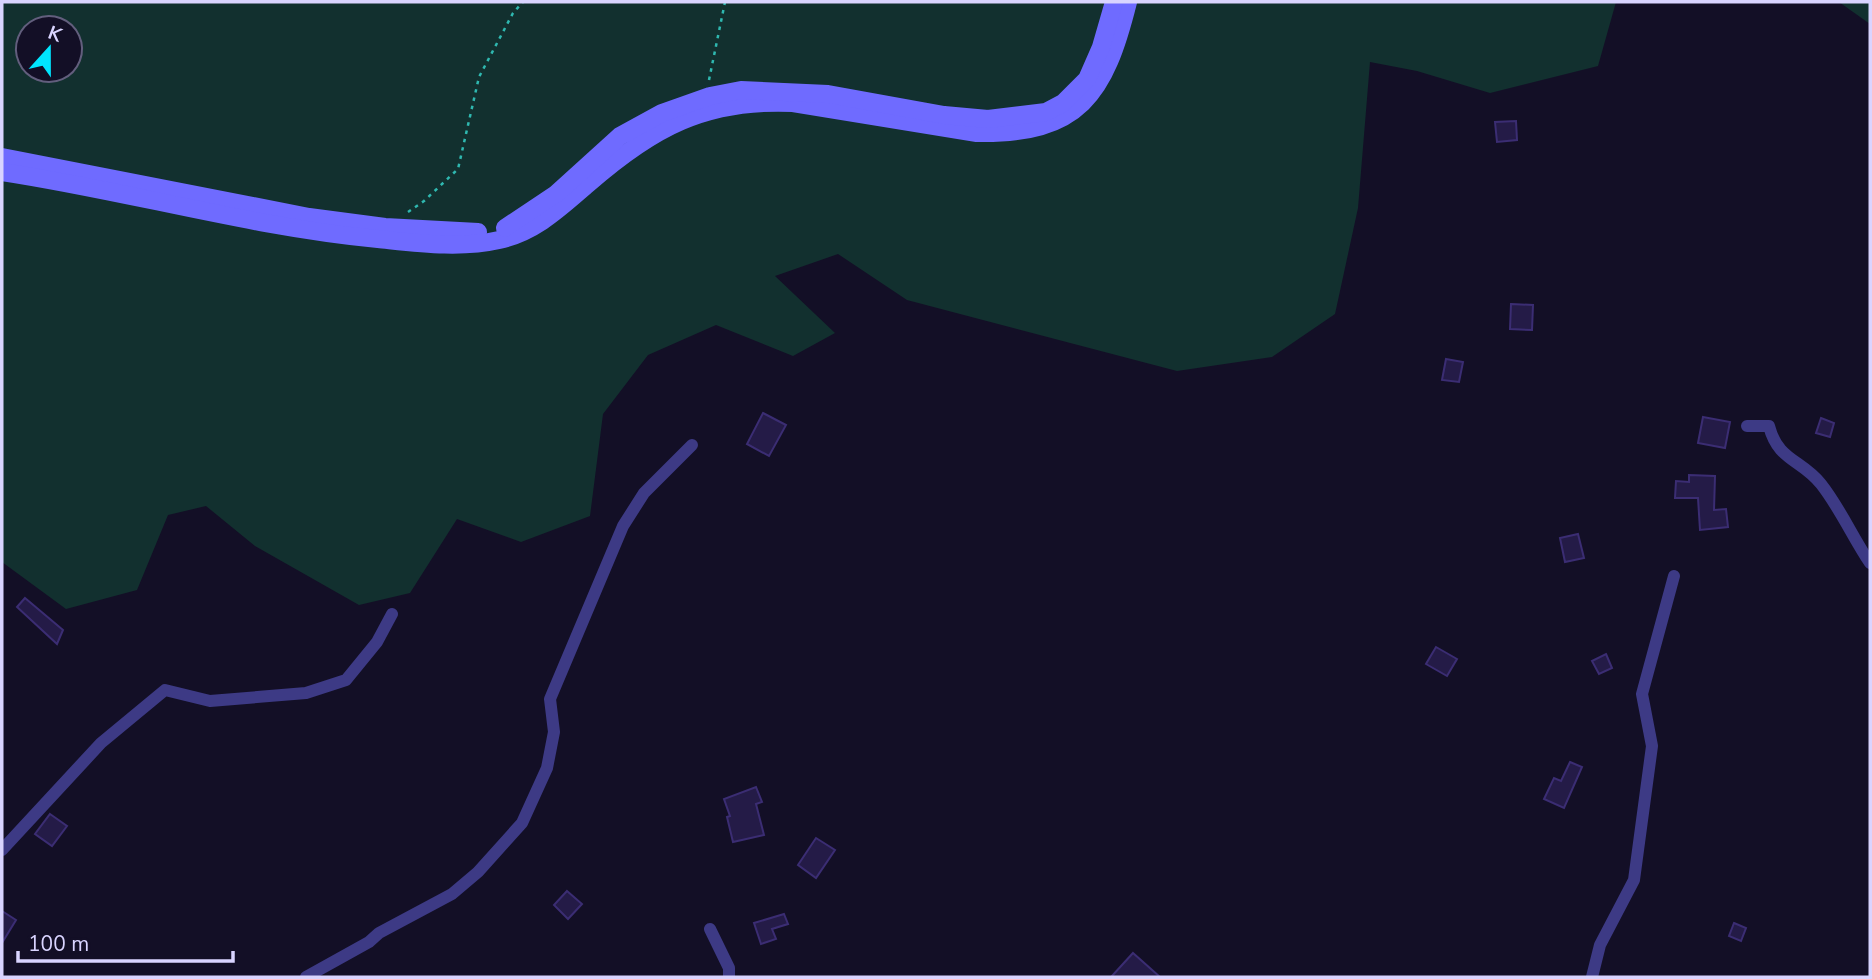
<svg xmlns="http://www.w3.org/2000/svg" width="1872" height="979" viewBox="0 0 1872 979" font-family="'Nunito Sans',sans-serif">
<style>
.green{fill:#12302f;fill-rule:evenodd}
.building{fill:#241b47;stroke:#3b2d73;stroke-width:2}
.lines{fill:none;stroke-linecap:round;stroke-linejoin:round}
.path{stroke:#2fb8b0;stroke-width:2.5;stroke-dasharray:3.5 5;stroke-linecap:butt}
.street{stroke:#3d3a85;stroke-width:12}
.secondary{stroke:#6f6bff;stroke-width:18}
</style>
<rect width="100%" height="100%" fill="#130f26"/>
<g class="green">
<path d="M2,2H1616L1598,66L1490,93L1417,71L1370,62L1358,208L1335,314L1272,357L1177,371L907,300L838,254L775,276L835,333L793,356L716,325L648,355L603,414L590,516L521,542L457,519L410,593L359,605L255,546L206,506L168,515L137,590L66,609L2,562ZM28,28H70V70H28Z"/>
<polygon points="1839,2 1870,2 1870,24"/>
</g>
<g class="building">
<polygon points="1516,121 1517,140 1497,142 1495,122"/>
<polygon points="1511,304 1533,305 1532,330 1510,329"/>
<polygon points="1446,359 1463,362 1459,382 1442,380"/>
<polygon points="763,413 786,425 769,456 747,444"/>
<polygon points="1703,417 1730,422 1725,448 1698,443"/>
<polygon points="1821,418 1834,423 1830,437 1816,433"/>
<polygon points="1689,475 1715,476 1714,510 1726,509 1728,527 1700,530 1698,498 1675,498 1676,481 1689,482"/>
<polygon points="1578,534 1584,558 1565,562 1560,538"/>
<polygon points="25,598 63,630 57,644 17,607"/>
<polygon points="1436,647 1457,659 1447,676 1426,664"/>
<polygon points="1606,654 1612,668 1599,674 1592,661"/>
<polygon points="1570,762 1582,767 1564,808 1544,799 1554,778 1561,781"/>
<polygon points="756,787 762,802 756,804 764,835 733,842 727,817 730,816 724,799"/>
<polygon points="50,814 67,826 52,846 35,834"/>
<polygon points="816,838 835,850 816,878 798,865"/>
<polygon points="567,891 582,904 568,919 554,905"/>
<polygon points="2,911 16,920 2,943"/>
<polygon points="784,914 788,924 772,929 776,939 761,944 754,923"/>
<polygon points="1734,923 1746,928 1741,941 1729,936"/>
<polygon points="1133,953 1160,977 1111,977"/>
</g>
<g class="lines">
<g class="path">
<polyline points="709,80 725,2"/>
<polyline points="408,212 424,201 458,169 479,77 513,13 523,2"/>
</g>
<g class="street">
<path d="M1747,426H1769C1778,461 1801,459 1821,484C1840,508 1853,538 1870,563"/>
<polyline points="2,850 101,743 165,690 210,701 306,693 346,680 377,642 392,614"/>
<polyline points="710,929 729,968 729,977"/>
<polyline points="306,977 369,942 379,933 452,894 478,872 522,823 547,768 554,732 550,699 623,526 644,493 692,445"/>
<polyline points="1592,977 1600,945 1634,880 1652,746 1642,694 1674,576"/>
</g>
<g class="secondary">
<polyline points="2,157 309,217 385,227 478,232"/>
<path d="M2,172C128,191 251,227 378,239C417,243 460,249 499,240C536,232 561,207 588,184C652,128 705,99 793,103L977,133C1080,135 1105,94 1128,2"/>
<polyline points="505,228 556,194 620,136 662,113 710,96 741,90 828,94 944,115 988,119 1046,112 1063,103 1087,79 1101,47 1114,2"/>
</g>
</g>
<rect width="1872" height="979" fill="none" stroke="#d9d4ff" stroke-width="7"/>
<g transform="translate(49 49) rotate(21)"><circle r="33" fill="#130f26" stroke="#625e7d" stroke-width="2"/>
<path d="M0-5L12 26L0 18L-12 26Z" fill="#00e5ff"/>
<text y="-10" font-size="19" font-weight="bold" text-anchor="middle" fill="#d9d4ff">K</text>
</g>
<path d="M18 951v10h215v-10" fill="none" stroke="#d9d4ff" stroke-width="3.5"/>
<text x="28" y="951" font-size="21" fill="#d9d4ff" stroke="#130f26" stroke-width="5" paint-order="stroke">100 m</text>
</svg>
